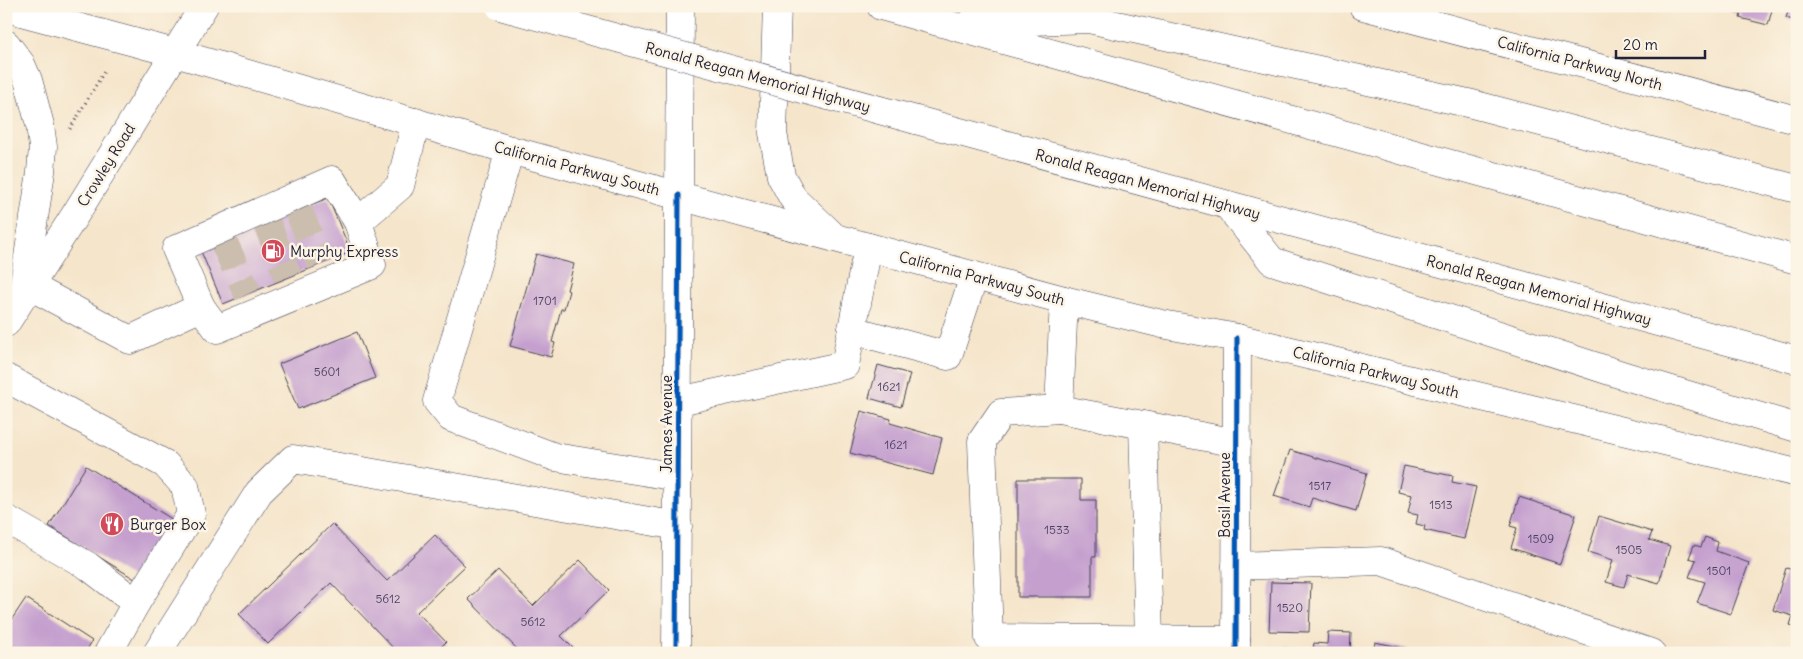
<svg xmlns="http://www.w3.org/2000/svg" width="1803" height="659" viewBox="0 0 1803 659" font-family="Delius,sans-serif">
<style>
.building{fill:#c5a0cf}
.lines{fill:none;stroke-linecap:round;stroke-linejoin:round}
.minor-tunnel{stroke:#cbbeae;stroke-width:28;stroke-dasharray:28 14;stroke-linecap:butt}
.minor-casing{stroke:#423f51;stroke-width:29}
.major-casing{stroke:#423f51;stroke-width:29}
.highway-casing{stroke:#423f51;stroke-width:29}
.path{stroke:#423f51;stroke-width:3;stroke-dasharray:1 4;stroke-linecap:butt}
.minor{stroke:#fff;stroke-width:28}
.major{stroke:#fff;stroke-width:28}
.highway{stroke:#fff;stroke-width:28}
.highway-bridge-casing{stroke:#423f51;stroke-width:29;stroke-linecap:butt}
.highway-bridge{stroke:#fff;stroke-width:28}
.cycleway-casing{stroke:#fcf5e5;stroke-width:8}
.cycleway{stroke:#0057b8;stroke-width:5}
.labels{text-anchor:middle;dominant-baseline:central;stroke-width:5;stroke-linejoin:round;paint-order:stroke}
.number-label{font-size:12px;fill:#4b4260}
.street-label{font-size:15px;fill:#22223b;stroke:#fcf5e5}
.poi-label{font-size:15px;fill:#22223b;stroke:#fcf5e5;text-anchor:start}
</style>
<rect width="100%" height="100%" fill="#fcf5e5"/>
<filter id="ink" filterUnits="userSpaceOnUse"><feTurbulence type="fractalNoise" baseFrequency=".02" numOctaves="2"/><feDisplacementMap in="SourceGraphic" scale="10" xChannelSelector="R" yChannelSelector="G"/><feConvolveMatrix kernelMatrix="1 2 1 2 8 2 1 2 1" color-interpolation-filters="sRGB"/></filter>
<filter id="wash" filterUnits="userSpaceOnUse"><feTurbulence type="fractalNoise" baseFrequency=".0096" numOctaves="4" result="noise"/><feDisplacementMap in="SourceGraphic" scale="20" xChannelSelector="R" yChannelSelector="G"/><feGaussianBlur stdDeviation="1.12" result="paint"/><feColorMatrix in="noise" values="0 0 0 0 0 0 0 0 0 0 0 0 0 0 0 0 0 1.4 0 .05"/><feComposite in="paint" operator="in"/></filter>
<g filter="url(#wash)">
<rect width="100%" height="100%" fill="#f5e5cb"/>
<g id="blocks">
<g class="building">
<polygon points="1680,6 1696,6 1695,11"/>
<polygon points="1712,6 1773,6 1768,25 1740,18 1741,14"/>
<polygon points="1790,6 1797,6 1797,21 1786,18"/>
<polygon points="328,198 351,252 223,304 200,249"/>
<polygon points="536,254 574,264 567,290 569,291 564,309 561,309 552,342 555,343 551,357 510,346"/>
<polygon points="357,332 375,378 298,409 279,364"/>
<polygon points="878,365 910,374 901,407 869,398"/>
<polygon points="861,411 891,419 890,423 942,438 933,475 850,453"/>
<polygon points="1290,450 1367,473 1356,511 1312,498 1309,507 1274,496"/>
<polygon points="86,466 175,521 138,581 49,526"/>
<polygon points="1404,466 1453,476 1452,482 1476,487 1464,539 1424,530 1425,526 1416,524 1418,515 1408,513 1412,495 1398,492"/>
<polygon points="1018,479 1081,479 1081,500 1096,500 1096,557 1092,557 1092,597 1018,597"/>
<polygon points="1519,497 1576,515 1560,564 1511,548 1517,528 1510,526"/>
<polygon points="1599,516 1652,532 1649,540 1670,546 1659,583 1628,574 1624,587 1606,582 1613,560 1588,552"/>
<polygon points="332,524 387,581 435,535 465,566 417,612 446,642 435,653 398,653 331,583 268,644 239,614"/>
<polygon points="1705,537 1718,542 1716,551 1749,563 1731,614 1697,603 1705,582 1689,577 1696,560 1689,558 1694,545 1701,547"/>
<polygon points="580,560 609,590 561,636 578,653 521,653 468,599 498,570 533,606"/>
<polygon points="1786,568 1797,571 1797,627 1790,625 1793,616 1773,610"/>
<polygon points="1271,582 1311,583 1309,632 1269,631"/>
<polygon points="26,598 92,641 85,653 6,653 6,628"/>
<polygon points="1328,632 1351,633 1350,653 1282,653 1283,648 1313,650 1314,643 1327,644"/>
<polygon points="1375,642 1423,652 1423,653 1373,653"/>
</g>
</g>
</g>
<g filter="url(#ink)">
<use href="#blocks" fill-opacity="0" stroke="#423f51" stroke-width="1"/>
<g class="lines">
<g class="minor-tunnel">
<polyline points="298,210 321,264"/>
<polyline points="267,223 288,277"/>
<polyline points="223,241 248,294"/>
</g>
<g class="minor-casing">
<g id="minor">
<polyline points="510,150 437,401 451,418 555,457 678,477"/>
<polyline points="30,286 130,340 201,307 176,249 332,180 358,222 400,186 416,122"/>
<polyline points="1064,300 1059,409 1001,413 982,441 989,638 1236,640"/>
<polyline points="201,307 217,329 372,265 358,222"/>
<polyline points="852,330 948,356 974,276"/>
<polyline points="6,378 165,464 185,486 191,514 136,603"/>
<polyline points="679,401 845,365 868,247"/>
<polyline points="1059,409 1237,443"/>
<polyline points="1143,425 1149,639"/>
<polyline points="6,519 88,566 136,603 108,653"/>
<polyline points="1236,566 1381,561 1651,653"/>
<polyline points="157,653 259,492 293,459 678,526"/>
<polyline points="676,653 679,195"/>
<polyline points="1236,653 1237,338"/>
</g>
</g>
<g class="major-casing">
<g id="major">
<polyline points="777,6 773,133 781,176 793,198 833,236"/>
<polyline points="1363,6 1797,120"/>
<polyline points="6,8 175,53 510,150 1064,300 1162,324 1237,338 1797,473"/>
<polyline points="6,44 21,64 28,80 40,125 43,147 41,172 23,290"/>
<polyline points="679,195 680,6"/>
<polyline points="6,323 75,215 204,6"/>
</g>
</g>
<g class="highway-casing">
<g id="highway">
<polyline points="881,6 1797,260"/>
<polyline points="971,23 1089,19 1472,104 1797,189"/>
<polyline points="916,120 1797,360"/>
<polyline points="1229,207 1272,261 1622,375 1797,428"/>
</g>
</g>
<polyline class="path" points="70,129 105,70"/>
<use href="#minor" class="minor"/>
<use href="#major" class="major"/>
<use href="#highway" class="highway"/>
<g class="highway-bridge-casing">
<polyline id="highway-bridge" points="500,6 916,120"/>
</g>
<use href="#highway-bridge" class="highway-bridge"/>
<g class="cycleway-casing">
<g id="cycleway">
<polyline points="676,653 679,195"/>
<polyline points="1236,653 1237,338"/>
</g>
</g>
<use href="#cycleway" class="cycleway"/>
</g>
</g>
<defs>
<g id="fuel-disc" transform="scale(1.25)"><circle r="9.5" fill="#d1495b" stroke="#fcf5e5"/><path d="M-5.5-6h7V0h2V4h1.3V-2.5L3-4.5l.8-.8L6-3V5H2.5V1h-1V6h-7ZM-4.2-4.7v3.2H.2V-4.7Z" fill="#fff"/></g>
<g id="restaurant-disc" transform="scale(1.25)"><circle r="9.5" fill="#d1495b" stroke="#fcf5e5"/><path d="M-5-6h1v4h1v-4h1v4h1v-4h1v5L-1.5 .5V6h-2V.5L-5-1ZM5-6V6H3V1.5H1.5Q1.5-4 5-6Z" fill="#fff"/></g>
</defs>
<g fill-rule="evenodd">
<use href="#fuel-disc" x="273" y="251"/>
<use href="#restaurant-disc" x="112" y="524"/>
</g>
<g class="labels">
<g class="number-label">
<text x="545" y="300">1701</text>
<text x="327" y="371">5601</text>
<text x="889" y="386">1621</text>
<text x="896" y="444">1621</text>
<text x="1320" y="485">1517</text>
<text x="1441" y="504">1513</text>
<text x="1057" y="529">1533</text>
<text x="1541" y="538">1509</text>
<text x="1629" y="549">1505</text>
<text x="1719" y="570">1501</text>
<text x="388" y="598">5612</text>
<text x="1290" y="607">1520</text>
<text x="533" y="621">5612</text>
</g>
<g class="street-label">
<text transform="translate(1580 63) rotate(15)">California Parkway North</text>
<text transform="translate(758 77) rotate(15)">Ronald Reagan Memorial Highway</text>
<text transform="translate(106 165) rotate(-58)">Crowley Road</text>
<text transform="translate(577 168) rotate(15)">California Parkway South</text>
<text transform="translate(1148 184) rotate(15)">Ronald Reagan Memorial Highway</text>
<text transform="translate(982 278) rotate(15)">California Parkway South</text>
<text transform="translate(1539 290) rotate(15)">Ronald Reagan Memorial Highway</text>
<text transform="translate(1376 372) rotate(14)">California Parkway South</text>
<text transform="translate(666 424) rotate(-90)">James Avenue</text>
<text transform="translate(1224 495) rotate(-90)">Basil Avenue</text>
</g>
<g class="poi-label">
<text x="290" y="251">Murphy Express</text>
<text x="130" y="524">Burger Box</text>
</g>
</g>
<rect width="1803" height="659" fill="none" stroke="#fcf5e5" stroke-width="25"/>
<path d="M1616 50v8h89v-8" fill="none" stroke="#22223b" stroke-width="2.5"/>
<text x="1623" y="50" font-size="15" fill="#22223b" stroke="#fcf5e5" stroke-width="4" paint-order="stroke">20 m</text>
</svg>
